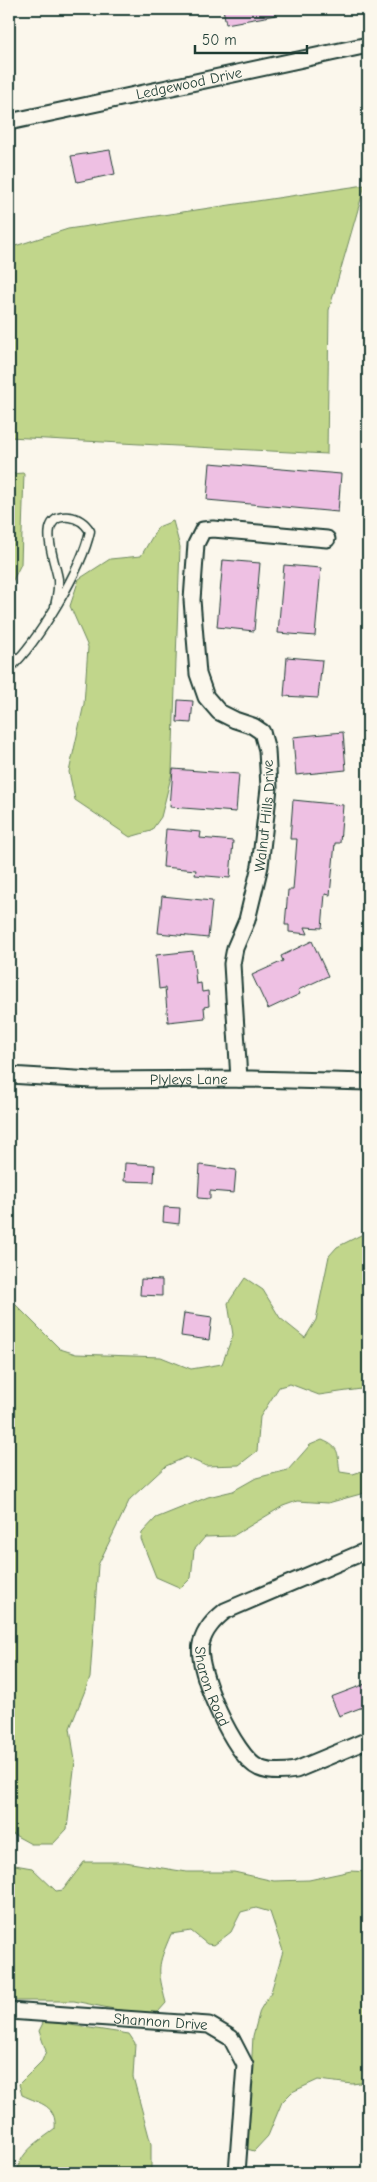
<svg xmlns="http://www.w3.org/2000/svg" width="377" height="2182" viewBox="0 0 377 2182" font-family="'Comic Neue',sans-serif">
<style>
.green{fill:#c1d68b;stroke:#708a60}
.building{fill:#eec0e3;stroke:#1f3d34}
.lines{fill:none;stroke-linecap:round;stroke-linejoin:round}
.lane-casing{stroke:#1f3d34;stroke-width:11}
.street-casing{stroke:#1f3d34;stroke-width:19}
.lane{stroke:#fbf7ec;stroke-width:8}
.street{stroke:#fbf7ec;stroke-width:15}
.labels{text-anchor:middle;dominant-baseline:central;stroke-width:4;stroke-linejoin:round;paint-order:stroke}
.street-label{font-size:15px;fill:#1f3d34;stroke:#fbf7ec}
</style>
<rect width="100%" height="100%" fill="#fbf7ec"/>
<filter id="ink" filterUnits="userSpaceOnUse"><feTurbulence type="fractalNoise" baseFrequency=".02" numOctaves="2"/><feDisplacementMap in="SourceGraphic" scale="10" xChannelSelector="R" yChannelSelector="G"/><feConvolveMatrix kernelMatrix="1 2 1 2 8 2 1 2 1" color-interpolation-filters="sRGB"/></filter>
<g filter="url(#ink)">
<g class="green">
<polygon points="365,185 329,310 327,454 9,437 9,248 68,229"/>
<polygon points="24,473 21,564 9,588 9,474"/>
<polygon points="173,521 180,547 172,773 161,817 151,831 130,837 75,800 69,772 84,704 88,647 70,606 79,579 110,559 141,556 158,527"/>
<polygon points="368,1219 368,1388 319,1395 290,1384 279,1387 260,1417 257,1451 239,1465 206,1466 186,1457 166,1466 130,1499 98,1565 90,1678 70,1728 75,1761 67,1829 53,1844 31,1844 9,1832 9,1298 60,1349 76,1354 161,1357 191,1369 222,1364 233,1335 228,1303 245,1278 263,1290 280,1318 305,1338 316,1320 329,1256 337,1247 363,1234"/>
<path d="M322,1440C341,1448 337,1453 340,1472L353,1474L368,1469V1492L328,1503L297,1501L283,1506L233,1536L205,1537L194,1550L191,1578L181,1588L156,1577L141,1539L142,1533L156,1518L208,1497L233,1491L256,1478L288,1470L310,1445Z"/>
<path d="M84,1862H125L187,1872H234L274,1881L309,1880L351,1871L368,1872V2082L352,2084L318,2080L292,2092L282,2102L268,2136L254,2151L247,2149L253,2036L260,2010L271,1992L283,1951L270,1912L256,1908L241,1912L231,1932L214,1945L207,1944L191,1931L171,1934C157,1967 157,1968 166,2003L158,2012L144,2015L74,2001H9V1864L32,1868L56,1891L63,1890Z"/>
<path d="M44,2021L129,2034L135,2043L133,2077L151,2144V2173H18C18,2152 40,2141 55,2129C57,2105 41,2104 22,2095L19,2084L42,2061L46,2051L39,2031Z"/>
</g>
<g class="building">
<polygon points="223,9 275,9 276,15 226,24"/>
<polygon points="110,150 115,174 77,182 71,156"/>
<polygon points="210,463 341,474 338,512 207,500"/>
<polygon points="223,560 260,563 254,631 217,627"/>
<polygon points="284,565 321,568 315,636 278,633"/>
<polygon points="287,657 322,660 318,698 284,696"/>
<polygon points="178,700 193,701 191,723 177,722"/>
<polygon points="343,732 346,770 296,775 293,737"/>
<polygon points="173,769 239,774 236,812 170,807"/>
<polygon points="293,800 343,805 340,843 335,843 330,895 325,894 322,928 305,927 308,934 289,932 289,925 285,925 288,890 293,890 297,839 290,839"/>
<polygon points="166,829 201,832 200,838 233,841 230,878 195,875 196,870 163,867"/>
<polygon points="162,896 212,901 208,938 158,933"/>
<polygon points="312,941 328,976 298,990 300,994 268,1009 252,975 283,961 281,956"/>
<polygon points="193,951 196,984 201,983 202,992 208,991 209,1006 204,1007 205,1018 168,1022 165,988 159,989 156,955"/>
<polygon points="125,1163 155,1165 154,1182 124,1181"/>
<polygon points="200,1165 236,1170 234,1193 210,1191 210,1199 198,1198"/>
<polygon points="164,1207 180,1208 179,1224 163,1222"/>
<polygon points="141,1279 162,1280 162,1296 140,1295"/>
<polygon points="184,1313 212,1317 209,1340 181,1336"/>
<polygon points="368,1683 368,1705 339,1716 331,1697"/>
</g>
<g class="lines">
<g class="lane-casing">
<path id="lane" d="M9,669C38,642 82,569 90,531C85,523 79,518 69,517C34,514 56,563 58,579C59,587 57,597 55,606"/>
</g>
<g class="street-casing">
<g id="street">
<path id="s1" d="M9,122L368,45"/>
<path id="s2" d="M9,1075L92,1080L251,1079L368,1082"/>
<path id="s3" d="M239,1079L232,964L235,948L247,920L260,866L269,788L267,750L262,732L253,726L235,720L219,712L206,697L198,674L192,600L196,544L203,530L213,529L327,539"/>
<path id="s4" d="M368,1550L225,1611C214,1620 205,1629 201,1644C195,1669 235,1758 259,1768C270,1773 284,1772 296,1770L368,1740"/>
<path id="s5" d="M9,2011L209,2025L231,2038L245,2065L237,2173"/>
</g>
</g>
<use href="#lane" class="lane"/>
<use href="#street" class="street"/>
</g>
</g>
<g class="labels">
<g class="street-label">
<text stroke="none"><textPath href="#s1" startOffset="184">Ledgewood Drive</textPath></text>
<text stroke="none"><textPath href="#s3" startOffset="268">Walnut Hills Drive</textPath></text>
<text stroke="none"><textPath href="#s2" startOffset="180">Plyleys Lane</textPath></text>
<text stroke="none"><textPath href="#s4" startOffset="241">Sharon Road</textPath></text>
<text stroke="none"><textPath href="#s5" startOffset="152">Shannon Drive</textPath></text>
</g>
</g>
<rect width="377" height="2182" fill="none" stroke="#fbf7ec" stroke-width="30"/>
<rect x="15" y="15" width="347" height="2152" fill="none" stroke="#1f3d34" stroke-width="2" filter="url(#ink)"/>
<path d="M195 45v8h112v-8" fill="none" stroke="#1f3d34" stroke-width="2.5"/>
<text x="202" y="45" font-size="15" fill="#1f3d34" stroke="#fbf7ec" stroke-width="4" paint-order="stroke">50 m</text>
</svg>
